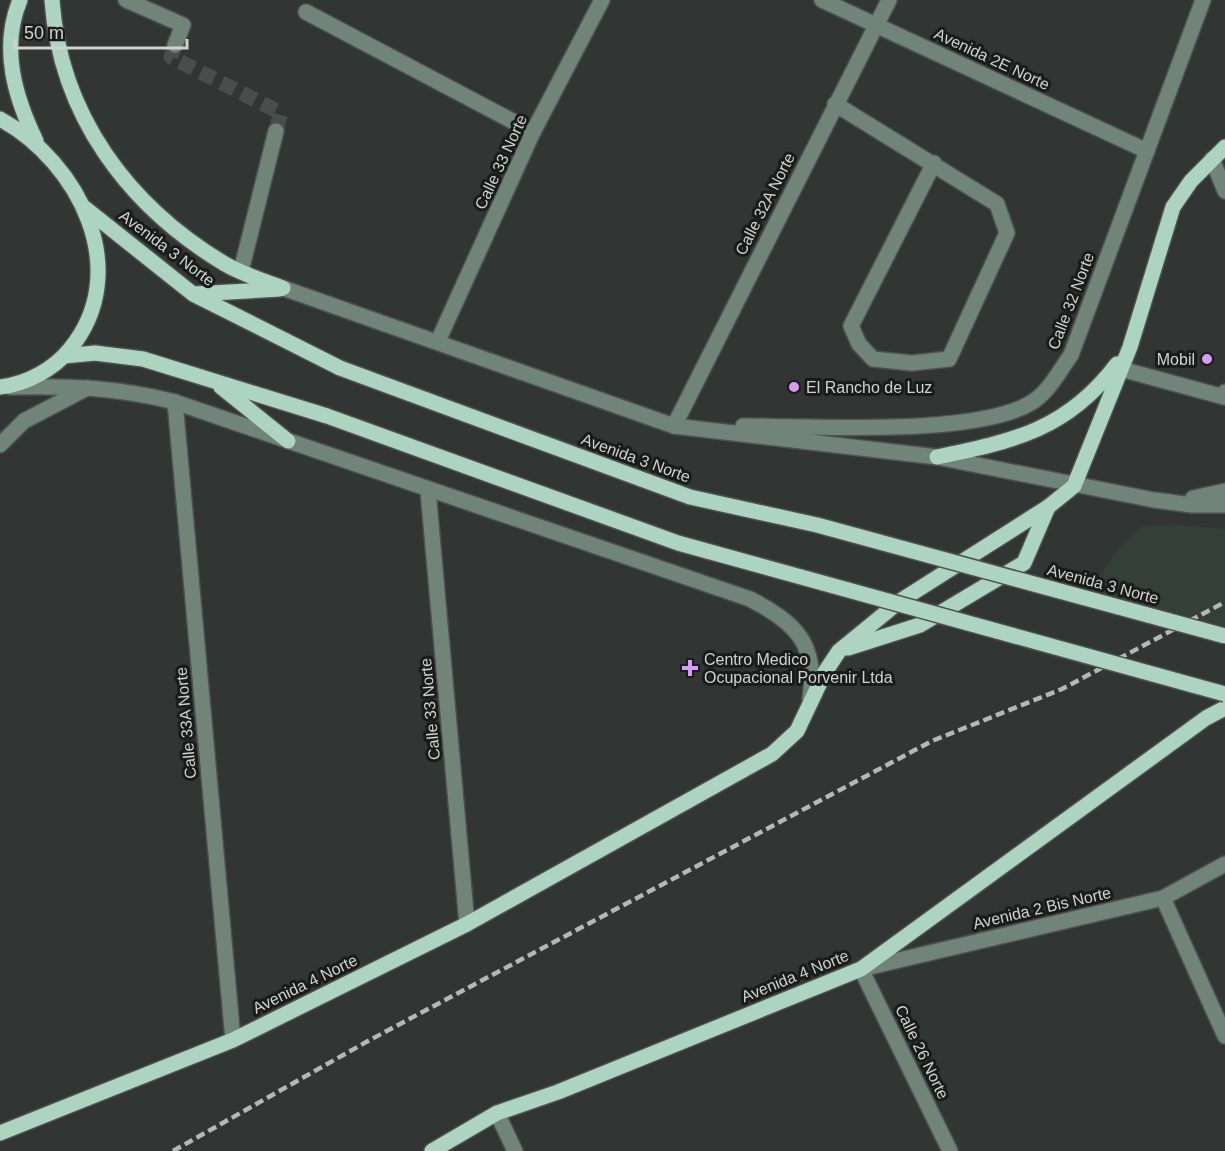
<svg xmlns="http://www.w3.org/2000/svg" width="1225" height="1151" viewBox="0 0 1225 1151" font-family="Arial,sans-serif">
<style>
.built{fill:#353f3a}
.lines{fill:none;stroke-linecap:round;stroke-linejoin:round}
.minor-tunnel{stroke:#494d4b;stroke-width:15;stroke-dasharray:15 8;stroke-linecap:butt}
.minor-casing{stroke:#4e514f;stroke-width:18}
.major-casing{stroke:#4e514f;stroke-width:18}
.minor{stroke:#71847a;stroke-width:15}
.major{stroke:#acd4c1;stroke-width:15}
.rail{stroke:#b4b7b5;stroke-width:4.5;stroke-dasharray:9 4.5;stroke-linecap:butt}
.major-bridge-casing{stroke:#4e514f;stroke-width:18;stroke-linecap:butt}
.major-bridge{stroke:#acd4c1;stroke-width:15}
.poi-dot{fill:#d99af7;stroke:#1a1c1b;stroke-width:2}
.labels{text-anchor:middle;dominant-baseline:central;stroke-width:6;stroke-linejoin:round;paint-order:stroke}
.street-label{font-size:16px;fill:#d0d2d1;stroke:#1a1c1b}
.poi-label{font-size:16px;fill:#d0d2d1;stroke:#1a1c1b;text-anchor:start}
</style>
<rect width="100%" height="100%" fill="#313533"/>
<polygon class="built" points="1168,524 1225,529 1225,634 1091,599 1097,580 1117,551 1141,527"/>
<g class="lines">
<polyline class="minor-tunnel" points="175,45 171,57 281,113 276,131"/>
<g class="minor-casing">
<g id="minor">
<polyline points="126,0 183,25 175,45"/>
<polyline points="822,0 1147,151"/>
<polyline points="306,12 533,132"/>
<polyline points="835,104 997,204 1007,233 949,359 912,363 873,359 859,344 851,326 934,163"/>
<polyline points="1212,159 1225,191"/>
<polyline points="241,271 276,131"/>
<polyline points="283,288 674,426 937,457 1154,500 1192,505 1225,505"/>
<polyline points="438,341 533,132 602,0"/>
<polyline points="1121,369 1224,397 1225,392"/>
<path d="M10,387C70,386 116,387 175,402L750,599C796,623 818,644 810,699"/>
<polyline points="175,402 233,1040"/>
<polyline points="674,426 889,0"/>
<path d="M743,426C812,426 980,437 1034,401C1050,390 1060,370 1071,355L1203,0"/>
<polyline points="0,445 24,421 87,388"/>
<polyline points="428,491 467,924"/>
<polyline points="1193,498 1225,491"/>
<polyline points="1163,898 1225,1036"/>
<polyline points="497,1113 515,1151"/>
<polyline points="950,1151 861,969 1163,898 1225,864"/>
</g>
</g>
<g class="major-casing">
<g id="major">
<path d="M20,0C0,48 15,97 36,141"/>
<path d="M52,0C60,115 128,206 225,264C242,274 264,281 283,288"/>
<path d="M0,119C79,162 134,271 70,349C54,369 27,384 0,387"/>
<polyline points="85,208 193,294 340,368"/>
<polyline points="194,294 280,289"/>
<polyline points="64,356 95,353 143,359 327,416"/>
<polyline points="221,387 288,441"/>
<path d="M937,457C1014,441 1067,430 1117,364"/>
<polyline points="848,648 920,625 1024,563 1048,507"/>
<polyline points="0,1133 233,1040 467,924 772,754 797,731 825,672 839,651 900,601 1048,507 1074,486 1130,347 1173,207 1191,181 1225,147"/>
<polyline points="432,1151 497,1113 558,1092 861,969 1206,718 1225,708"/>
</g>
</g>
<use href="#minor" class="minor"/>
<use href="#major" class="major"/>
<polyline class="rail" points="173,1151 368,1041 932,741 1062,689 1225,602"/>
<g class="major-bridge-casing">
<g id="major-bridge">
<polyline points="340,368 690,497 817,525 1225,636"/>
<polyline points="327,416 678,543 1225,694"/>
</g>
</g>
<use href="#major-bridge" class="major-bridge"/>
</g>
<g class="poi-dot">
<circle cx="1207" cy="359" r="6"/>
<circle cx="794" cy="387" r="6"/>
<path d="M687 659h6v6h6v6h-6v6h-6v-6h-6v-6h6z"/>
</g>
<g class="labels">
<g class="street-label">
<text transform="translate(992 59) rotate(25)">Avenida 2E Norte</text>
<text transform="translate(501 162) rotate(-65)">Calle 33 Norte</text>
<text transform="translate(765 204) rotate(-63)">Calle 32A Norte</text>
<text transform="translate(167 248) rotate(37)">Avenida 3 Norte</text>
<text transform="translate(1071 301) rotate(-69)">Calle 32 Norte</text>
<text transform="translate(636 458) rotate(20)">Avenida 3 Norte</text>
<text transform="translate(1103 584) rotate(15)">Avenida 3 Norte</text>
<text transform="translate(430 709) rotate(-95)">Calle 33 Norte</text>
<text transform="translate(186 723) rotate(-95)">Calle 33A Norte</text>
<text transform="translate(1042 908) rotate(-13)">Avenida 2 Bis Norte</text>
<text transform="translate(795 976) rotate(-22)">Avenida 4 Norte</text>
<text transform="translate(305 984) rotate(-26)">Avenida 4 Norte</text>
<text transform="translate(922 1052) rotate(64)">Calle 26 Norte</text>
</g>
<g class="poi-label">
<text x="1195" y="359" text-anchor="end">Mobil</text>
<text x="806" y="387">El Rancho de Luz</text>
<text x="704" y="659">Centro Medico<tspan x="704" dy="18">Ocupacional Porvenir Ltda</tspan></text>
</g>
</g>
<path d="M15 39v9h172v-9" fill="none" stroke="#d0d2d1" stroke-width="3"/>
<text x="24" y="39" font-size="18" fill="#d0d2d1" stroke="#1a1c1b" stroke-width="4.5" paint-order="stroke">50 m</text>
</svg>
